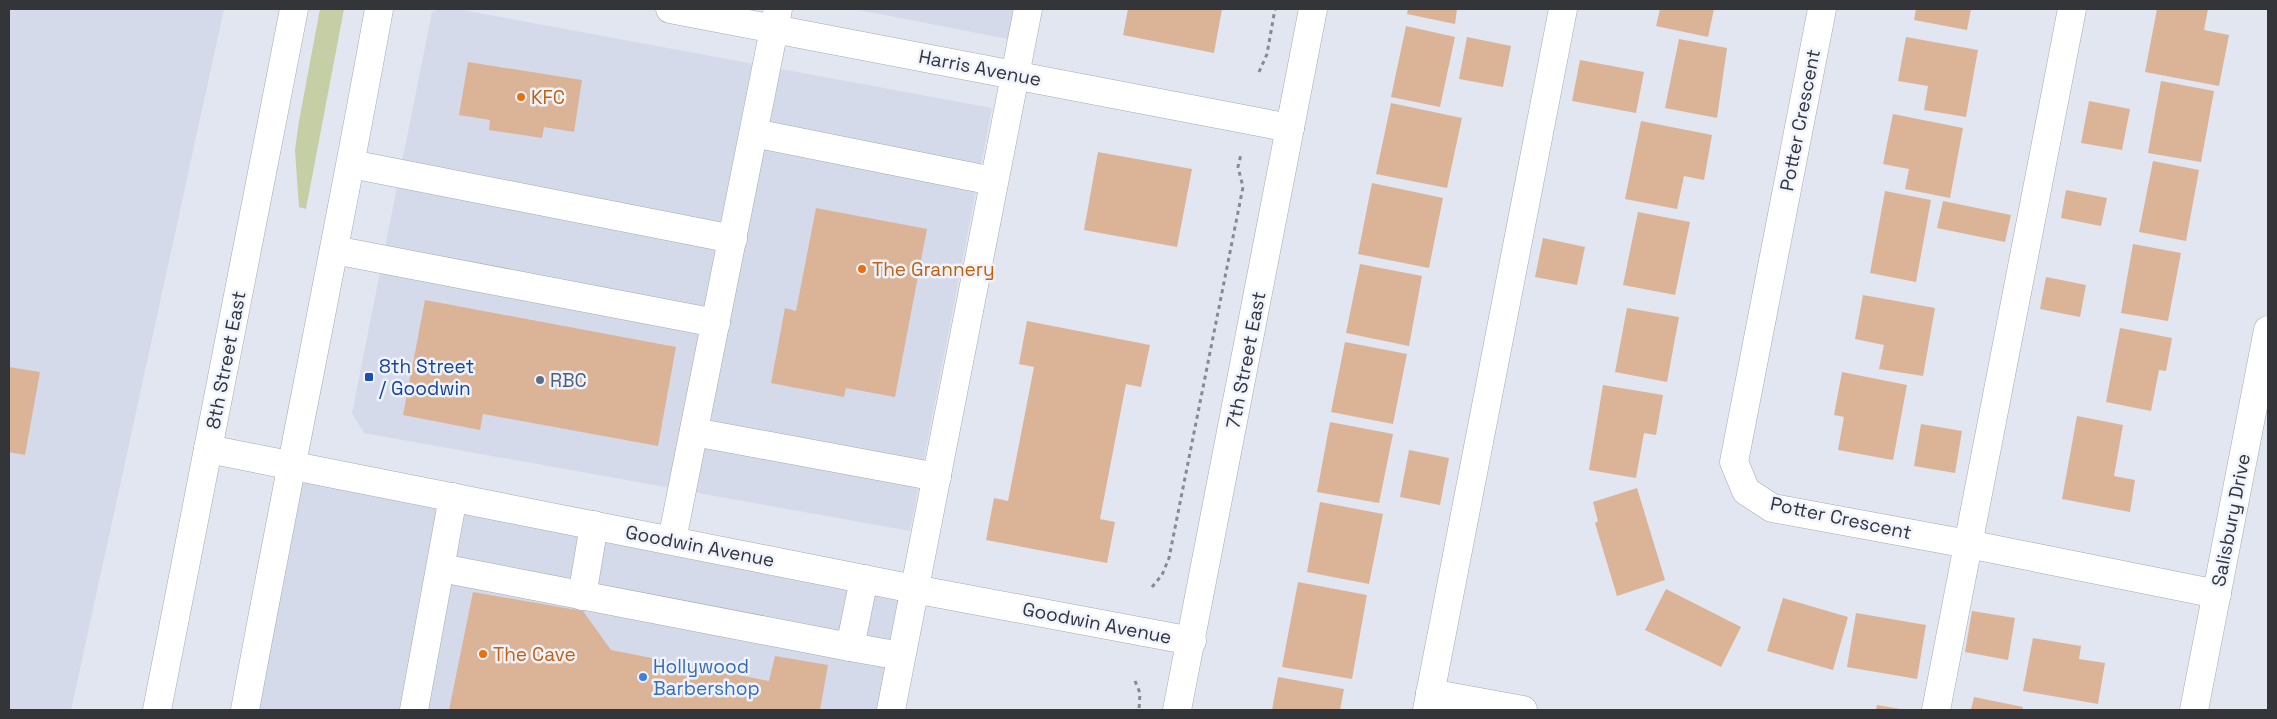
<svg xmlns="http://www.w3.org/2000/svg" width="2277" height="719" viewBox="0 0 2277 719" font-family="'Space Grotesk',sans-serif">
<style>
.built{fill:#d4daea}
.green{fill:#c6cea6}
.building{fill:#dbb498}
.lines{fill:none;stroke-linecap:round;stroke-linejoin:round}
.minor-casing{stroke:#a4a8b1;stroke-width:29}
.major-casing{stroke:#a4a8b1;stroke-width:29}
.path{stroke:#878a91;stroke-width:3;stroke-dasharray:4 4;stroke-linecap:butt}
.minor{stroke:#fff;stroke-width:28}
.major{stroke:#fff;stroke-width:28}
.food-dot{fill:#e8710a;stroke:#eff3fd;stroke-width:2}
.transit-dot{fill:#1a4fb4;stroke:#eff3fd;stroke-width:2}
.service-dot{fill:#5c6f8a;stroke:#eff3fd;stroke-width:2}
.shop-dot{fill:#3f7fe0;stroke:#eff3fd;stroke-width:2}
.labels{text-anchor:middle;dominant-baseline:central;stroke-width:5;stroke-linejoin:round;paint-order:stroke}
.street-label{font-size:19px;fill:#343539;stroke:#eff3fd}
.food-label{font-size:19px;fill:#c56008;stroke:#eff3fd;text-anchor:start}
.transit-label{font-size:19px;fill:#164399;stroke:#eff3fd;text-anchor:start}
.service-label{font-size:19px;fill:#4e5e75;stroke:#eff3fd;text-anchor:start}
.shop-label{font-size:19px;fill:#366cbe;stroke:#eff3fd;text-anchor:start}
</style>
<rect width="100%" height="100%" fill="#e2e6f0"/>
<g class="built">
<polygon points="9,9 224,9 71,710 9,710"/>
<polygon points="439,9 457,9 992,108 910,531 364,433 352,413 432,12"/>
<polygon points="854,9 1015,9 1008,39"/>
<polygon points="290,465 914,589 891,710 245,710"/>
</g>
<polygon class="green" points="320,9 344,9 306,209 299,207 295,150 299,121"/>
<g class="building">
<polygon points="1128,9 1222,9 1214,53 1123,35"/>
<polygon points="1408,9 1457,9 1455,24 1407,14"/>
<polygon points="1660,9 1714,9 1708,37 1656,26"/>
<polygon points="1916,9 1971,9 1967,30 1914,20"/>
<polygon points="2157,9 2208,9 2204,30 2229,35 2219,86 2145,72"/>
<polygon points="1406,26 1455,37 1440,107 1391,97"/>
<polygon points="1467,37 1511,46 1503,87 1459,79"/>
<polygon points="1906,37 1978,50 1966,117 1924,110 1928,86 1898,81"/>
<polygon points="1679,39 1727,48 1717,118 1665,108"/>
<polygon points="1580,60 1644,72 1636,113 1572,101"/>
<polygon points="468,62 582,80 574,132 544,127 542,138 489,130 490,120 459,115"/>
<polygon points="2161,81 2214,91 2201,162 2148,153"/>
<polygon points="2089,101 2130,109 2122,150 2081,143"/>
<polygon points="1391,103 1462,118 1447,188 1376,174"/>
<polygon points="1893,114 1963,128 1950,198 1905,189 1909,169 1883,164"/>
<polygon points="1641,121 1712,135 1704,180 1684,176 1677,209 1625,199"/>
<polygon points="1098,152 1192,169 1177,247 1084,230"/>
<polygon points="2153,161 2199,170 2186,241 2139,232"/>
<polygon points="1372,183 1443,198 1429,268 1358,254"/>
<polygon points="2066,190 2107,198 2101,226 2061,218"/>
<polygon points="1885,191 1931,200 1916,282 1870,273"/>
<polygon points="1943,201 2011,215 2005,242 1937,228"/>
<polygon points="816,208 927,229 895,397 846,388 844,397 771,383 785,308 796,311"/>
<polygon points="1638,212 1690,222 1675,295 1623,285"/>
<polygon points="1543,238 1585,247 1577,285 1535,277"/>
<polygon points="2133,244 2181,253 2168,321 2121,313"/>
<polygon points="1360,264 1422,276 1409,346 1346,333"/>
<polygon points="2046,277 2086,285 2080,317 2040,309"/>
<polygon points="1863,295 1935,308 1923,376 1879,369 1884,345 1855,339"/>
<polygon points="425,300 676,347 658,446 483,414 480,430 403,415"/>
<polygon points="1627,308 1679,317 1667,382 1615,372"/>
<polygon points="1027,321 1150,345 1141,387 1126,384 1100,519 1115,522 1107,563 986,540 994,498 1008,501 1034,367 1019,364"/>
<polygon points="2120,328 2172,338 2166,371 2159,370 2151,411 2106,402"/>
<polygon points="1345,342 1407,354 1393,424 1331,412"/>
<polygon points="9,367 40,372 25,455 9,452"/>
<polygon points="1842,372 1907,385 1893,460 1838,450 1844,417 1834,415"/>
<polygon points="1603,385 1663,395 1656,435 1644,433 1636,478 1589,470"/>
<polygon points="2077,416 2123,425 2114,476 2135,480 2130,512 2062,499"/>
<polygon points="1330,422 1393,434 1379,503 1317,492"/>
<polygon points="1921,424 1962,431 1955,473 1914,466"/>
<polygon points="1409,450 1449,458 1440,505 1400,497"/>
<polygon points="1637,488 1665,580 1617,596 1595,523 1598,521 1593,502"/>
<polygon points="1320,502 1383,514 1369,584 1307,572"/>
<polygon points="1298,582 1367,595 1352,679 1282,667"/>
<polygon points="1666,589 1741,627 1721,667 1645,630"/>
<polygon points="473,592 583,611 611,650 769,681 775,656 828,665 820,710 449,710"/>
<polygon points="1783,598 1848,617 1833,670 1767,651"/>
<polygon points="1972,611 2015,618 2008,660 1965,652"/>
<polygon points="1856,613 1926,625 1917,679 1847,667"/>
<polygon points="2033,638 2081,646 2079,659 2105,663 2098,704 2023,691"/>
<polygon points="1278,677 1344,689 1340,710 1272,710"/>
<polygon points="1974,697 2023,707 2022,710 1971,710"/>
<polygon points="1877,705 1900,709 1900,710 1876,710"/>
</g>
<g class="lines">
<g class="minor-casing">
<g id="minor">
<polyline points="670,9 1290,128"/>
<polyline points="1822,9 1734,462 1746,491 1772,508 1968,544 2217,594"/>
<polyline points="754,133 993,181"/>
<polyline points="351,164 733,239"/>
<polyline points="334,250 716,323"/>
<polyline points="694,432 937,477"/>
<polyline points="208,449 914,589 1192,641"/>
<polyline points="672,540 778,9"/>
<polyline points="441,568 850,647 864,579"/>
<polyline points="582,596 594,525"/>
<polyline points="850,647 901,656"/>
<polyline points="1430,693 1523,710"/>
<polyline points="414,710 453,497"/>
<polyline points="891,710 1028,9"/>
<polyline points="1177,710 1313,9"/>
<polyline points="1427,710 1563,9"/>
<polyline points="1936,710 2072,9"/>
<polyline points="2194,710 2268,330"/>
</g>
</g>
<g class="major-casing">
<g id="major">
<polyline points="157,710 294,9"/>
<path d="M245,710C288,476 337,243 379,9"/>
</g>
</g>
<g class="path">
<polyline points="1259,72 1267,54 1275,9"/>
<polyline points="1152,587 1162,575 1169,558 1243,187 1238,167 1241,154"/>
<polyline points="1135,681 1140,693 1139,710"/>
</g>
<use href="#minor" class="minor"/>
<use href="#major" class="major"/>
</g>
<g class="food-dot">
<circle cx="521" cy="97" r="5"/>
<circle cx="862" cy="269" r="5"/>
<circle cx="483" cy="654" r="5"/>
</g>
<rect class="transit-dot" x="364" y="372" width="10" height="10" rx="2.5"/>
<circle class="service-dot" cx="540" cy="380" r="5"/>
<circle class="shop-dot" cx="643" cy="677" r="5"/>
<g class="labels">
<g class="street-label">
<text transform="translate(980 68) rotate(11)">Harris Avenue</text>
<text transform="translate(1800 120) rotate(-79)">Potter Crescent</text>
<text transform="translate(226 360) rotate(-79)">8th Street East</text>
<text transform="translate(1246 360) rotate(-79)">7th Street East</text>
<text transform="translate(1841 518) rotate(12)">Potter Crescent</text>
<text transform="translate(2231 520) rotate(-79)">Salisbury Drive</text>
<text transform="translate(700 546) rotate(11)">Goodwin Avenue</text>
<text transform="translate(1097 623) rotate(11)">Goodwin Avenue</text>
</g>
<g class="food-label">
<text x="531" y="97">KFC</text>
<text x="872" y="269">The Grannery</text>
<text x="493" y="654">The Cave</text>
</g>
<g class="transit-label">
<text x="379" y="366">8th Street<tspan x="379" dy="22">/ Goodwin</tspan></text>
</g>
<g class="service-label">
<text x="550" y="380">RBC</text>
</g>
<g class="shop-label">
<text x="653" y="666">Hollywood<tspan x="653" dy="22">Barbershop</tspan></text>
</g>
</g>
<rect width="2277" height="719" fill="none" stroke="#343539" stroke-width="20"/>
</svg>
